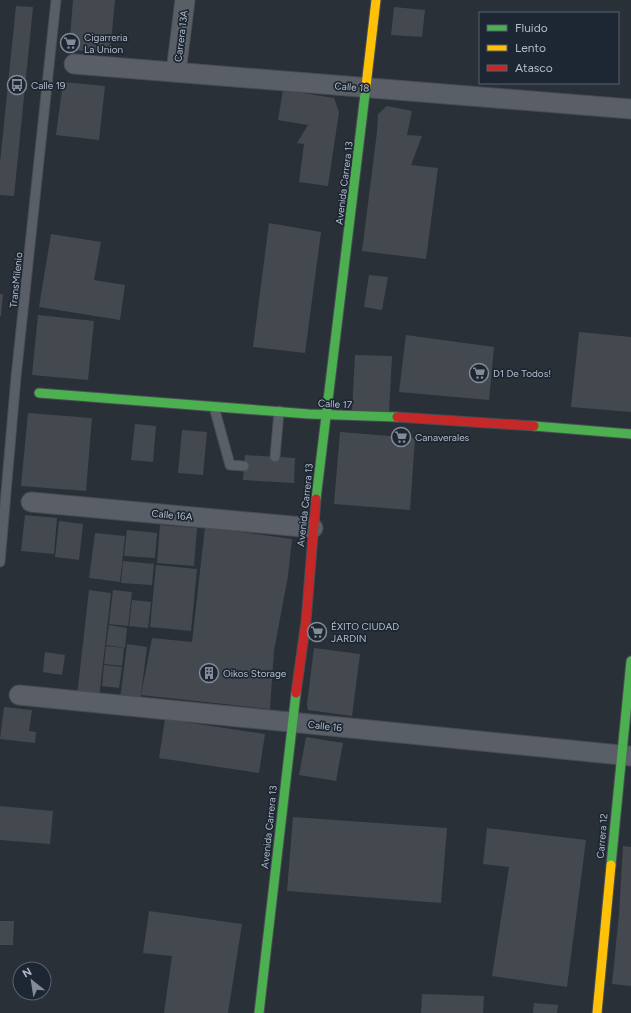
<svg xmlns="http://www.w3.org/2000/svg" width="631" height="1013" viewBox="0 0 631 1013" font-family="Figtree,sans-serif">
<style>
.building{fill:#444950}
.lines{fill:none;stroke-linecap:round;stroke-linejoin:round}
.lane-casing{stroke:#484c53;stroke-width:11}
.street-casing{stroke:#484c53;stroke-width:21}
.fast-casing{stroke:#484c53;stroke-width:11}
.slow-casing{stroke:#484c53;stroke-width:11}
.jam-casing{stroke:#484c53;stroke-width:11}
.lane{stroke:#5a5e66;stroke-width:9}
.street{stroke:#5a5e66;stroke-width:19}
.fast{stroke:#4caf50;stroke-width:9}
.slow{stroke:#ffc107;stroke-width:9}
.jam{stroke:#c62828;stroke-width:9}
.labels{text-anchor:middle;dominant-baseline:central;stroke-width:3.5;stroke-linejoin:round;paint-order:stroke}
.street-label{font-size:10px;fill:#b4bcc9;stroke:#1d2633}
.poi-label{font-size:10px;fill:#b4bcc9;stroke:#1d2633;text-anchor:start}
</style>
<rect width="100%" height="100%" fill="#2a3038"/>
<g class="building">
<polygon points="73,0 115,0 110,52 69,50"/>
<polygon points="16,6 33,7 14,196 0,195 0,163"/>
<polygon points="394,7 425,10 422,37 391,35"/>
<polygon points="63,82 105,86 99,140 56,135"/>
<polygon points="283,90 334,98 339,112 328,186 299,182 304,144 297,143 308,125 278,120"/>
<polygon points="387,106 412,111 407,135 422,136 411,165 438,168 426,259 362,251 377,132 378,114"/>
<polygon points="269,223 321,232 305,353 253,347"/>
<polygon points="51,234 101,242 94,280 125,285 120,320 39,307"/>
<polygon points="369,275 388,277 382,310 364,307"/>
<polygon points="0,294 3,294 1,316 0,316"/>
<polygon points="38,315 94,321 88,380 32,375"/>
<polygon points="579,332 631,337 631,412 571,407"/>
<polygon points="406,335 494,347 489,400 399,392"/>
<polygon points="355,355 392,356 389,412 352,411"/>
<polygon points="28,413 92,418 86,491 21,486"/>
<polygon points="135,424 156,426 153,462 131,460"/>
<polygon points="182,430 207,432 203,475 178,473"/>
<polygon points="340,432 415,438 410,510 334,504"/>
<polygon points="245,455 295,458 294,483 243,480"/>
<polygon points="25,515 57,518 54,554 21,551"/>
<polygon points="59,521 83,524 79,560 55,557"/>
<polygon points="160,525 197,528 194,566 157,563"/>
<polygon points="205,527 292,539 288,576 274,651 270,709 141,695 152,638 192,642"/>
<polygon points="127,530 157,533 155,558 124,556"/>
<polygon points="95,533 125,536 120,582 89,578"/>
<polygon points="123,561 154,564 152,585 121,583"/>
<polygon points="156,565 197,569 191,631 150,627"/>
<polygon points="89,590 111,593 99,698 77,696"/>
<polygon points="113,590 132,592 128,626 109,624"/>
<polygon points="132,600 151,602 148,628 129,626"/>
<polygon points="109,625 127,628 125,648 106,645"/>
<polygon points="127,644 147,647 140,702 120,700"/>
<polygon points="106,646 124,648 122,666 104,664"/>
<polygon points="314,648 360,654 352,716 308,710 307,704"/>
<polygon points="45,652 65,655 62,675 43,672"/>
<polygon points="104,665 122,667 119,688 102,686"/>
<polygon points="4,707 32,710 29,731 36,732 35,743 0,739"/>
<polygon points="165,719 265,734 259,773 159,758"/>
<polygon points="306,737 343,743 336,781 299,775"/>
<polygon points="0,806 53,811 50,844 0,840"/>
<polygon points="293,817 447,828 441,903 287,891"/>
<polygon points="487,828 586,840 567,987 492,976 509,867 483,864"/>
<polygon points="623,846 631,847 631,986 612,984 619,914"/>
<polygon points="149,911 242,924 228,1013 164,1013 172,956 143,953"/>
<polygon points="0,921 14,921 13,945 0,945"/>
<polygon points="422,994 484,996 483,1013 421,1013"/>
<polygon points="534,1003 558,1005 557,1013 533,1013"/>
</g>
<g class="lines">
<g class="lane-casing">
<g id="lane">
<polyline points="214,407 230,465 244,466"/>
<polyline points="275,457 279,411"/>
<polyline points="0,562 16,377 56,0"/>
</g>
</g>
<g class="street-casing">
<g id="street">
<polyline points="74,64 631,109"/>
<polyline points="176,72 185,0"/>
<polyline points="31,502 313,528"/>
<polyline points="19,695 631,756"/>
</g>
</g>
<g class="fast-casing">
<g id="fast">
<polyline points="39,393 309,414 397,417"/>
<polyline points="534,426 631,434"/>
<polyline points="316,499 366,86"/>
<polyline points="611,865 631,661"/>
<polyline points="259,1013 296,693"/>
</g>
</g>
<g class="slow-casing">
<g id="slow">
<polyline points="366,86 376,0"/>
<polyline points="597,1013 611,865"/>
</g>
</g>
<g class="jam-casing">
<g id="jam">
<polyline points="397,417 534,426"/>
<polyline points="296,693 306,621 316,499"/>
</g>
</g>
<use href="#lane" class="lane"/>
<use href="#street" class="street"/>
<use href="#fast" class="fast"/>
<use href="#slow" class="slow"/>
<use href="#jam" class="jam"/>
</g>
<defs>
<g id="supermarket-ring" transform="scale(1)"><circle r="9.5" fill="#1d2633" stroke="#848b96" stroke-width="1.5"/><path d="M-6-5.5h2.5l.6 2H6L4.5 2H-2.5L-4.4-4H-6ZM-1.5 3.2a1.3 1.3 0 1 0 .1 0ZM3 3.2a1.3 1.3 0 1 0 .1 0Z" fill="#848b96"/></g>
<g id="bus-ring" transform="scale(1)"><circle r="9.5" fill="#1d2633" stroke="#848b96" stroke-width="1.5"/><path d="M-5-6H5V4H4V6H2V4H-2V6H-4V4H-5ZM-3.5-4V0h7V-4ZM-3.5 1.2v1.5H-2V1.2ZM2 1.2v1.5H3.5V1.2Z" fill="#848b96"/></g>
<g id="building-ring" transform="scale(1)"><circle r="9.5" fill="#1d2633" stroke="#848b96" stroke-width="1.5"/><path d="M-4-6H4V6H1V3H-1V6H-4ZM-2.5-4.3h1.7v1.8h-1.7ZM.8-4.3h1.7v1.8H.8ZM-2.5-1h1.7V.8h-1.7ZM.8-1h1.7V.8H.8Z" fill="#848b96"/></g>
</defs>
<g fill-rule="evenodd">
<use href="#supermarket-ring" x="70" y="43"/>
<use href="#bus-ring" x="17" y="85"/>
<use href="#supermarket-ring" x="479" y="373"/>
<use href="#supermarket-ring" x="401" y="437"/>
<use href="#supermarket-ring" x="317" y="632"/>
<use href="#building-ring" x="209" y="673"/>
</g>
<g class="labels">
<g class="street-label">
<text transform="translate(181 36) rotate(-83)">Carrera 13A</text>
<text transform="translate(352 87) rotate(4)">Calle 18</text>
<text transform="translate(344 183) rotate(-83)">Avenida Carrera 13</text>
<text transform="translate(16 280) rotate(-84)">TransMilenio</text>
<text transform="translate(335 404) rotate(3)">Calle 17</text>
<text transform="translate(305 505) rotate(-84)">Avenida Carrera 13</text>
<text transform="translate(172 515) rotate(5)">Calle 16A</text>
<text transform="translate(325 726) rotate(6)">Calle 16</text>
<text transform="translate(269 827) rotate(-84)">Avenida Carrera 13</text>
<text transform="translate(602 836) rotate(-85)">Carrera 12</text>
</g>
<g class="poi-label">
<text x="84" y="37">Cigarreria<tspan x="84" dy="12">La Union</tspan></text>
<text x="31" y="85">Calle 19</text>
<text x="493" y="373">D1 De Todos!</text>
<text x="415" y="437">Canaverales</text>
<text x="331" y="626">ÉXITO CIUDAD<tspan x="331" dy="12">JARDIN</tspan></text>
<text x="223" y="673">Oikos Storage</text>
</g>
</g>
<rect x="479" y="12" width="140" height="72" fill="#1d2633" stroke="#59626f"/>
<rect x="487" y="25" width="20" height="6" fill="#4caf50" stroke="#59626f"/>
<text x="515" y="32" font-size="12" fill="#b4bcc9">Fluido</text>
<rect x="487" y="45" width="20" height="6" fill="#ffc107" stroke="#59626f"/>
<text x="515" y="52" font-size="12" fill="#b4bcc9">Lento</text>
<rect x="487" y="65" width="20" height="6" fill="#c62828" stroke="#59626f"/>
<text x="515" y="72" font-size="12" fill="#b4bcc9">Atasco</text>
<g transform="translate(32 981) rotate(330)"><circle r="19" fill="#1d2633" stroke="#59626f"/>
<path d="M0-3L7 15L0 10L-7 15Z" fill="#848b96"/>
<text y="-6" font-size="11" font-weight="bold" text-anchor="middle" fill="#b4bcc9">N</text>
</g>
</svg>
